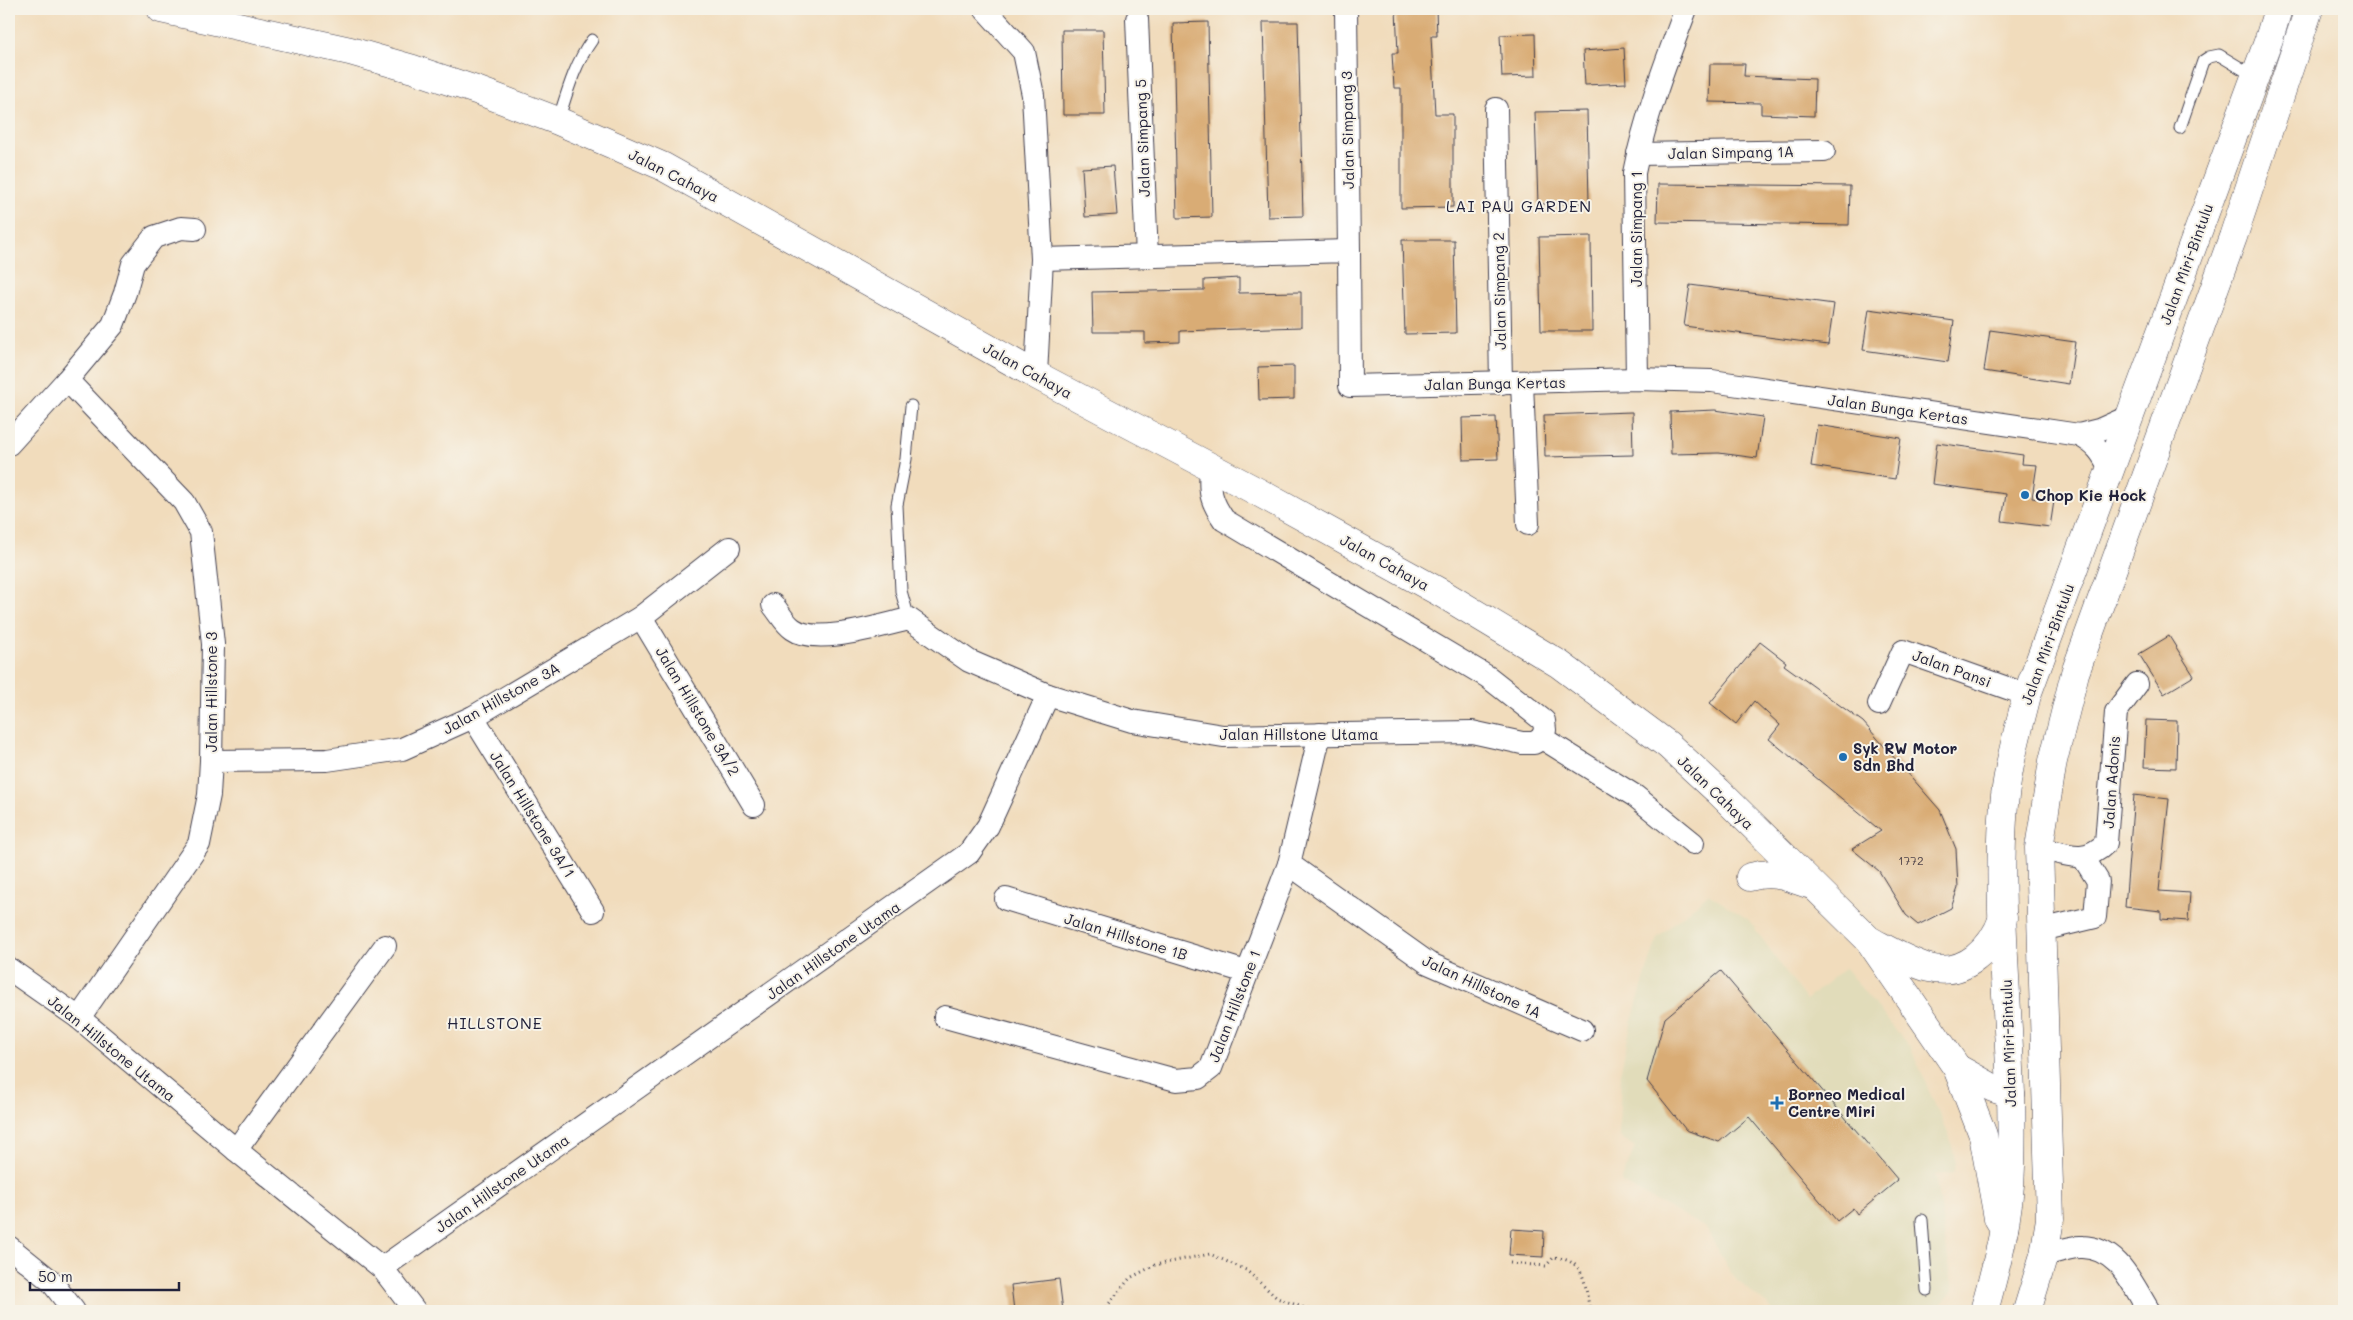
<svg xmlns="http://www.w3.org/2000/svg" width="2353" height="1320" viewBox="0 0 2353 1320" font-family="Mali,sans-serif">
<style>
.built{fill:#e1dcba}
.building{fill:#d9ac75}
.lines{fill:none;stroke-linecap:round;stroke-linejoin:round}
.service-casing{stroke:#413e4e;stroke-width:13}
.minor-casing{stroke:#413e4e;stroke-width:24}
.tertiary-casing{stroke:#413e4e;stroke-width:29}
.trunk-casing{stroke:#413e4e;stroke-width:29}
.path{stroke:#413e4e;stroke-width:3;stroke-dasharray:1 4;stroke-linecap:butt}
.service{stroke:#fff;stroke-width:11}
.minor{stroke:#fff;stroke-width:22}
.tertiary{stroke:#fff;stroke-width:28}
.trunk{stroke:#fff;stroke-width:28}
.poi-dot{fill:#1f6fb2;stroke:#f7f3e8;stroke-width:2}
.labels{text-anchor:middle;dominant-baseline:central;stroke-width:4;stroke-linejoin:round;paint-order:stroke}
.number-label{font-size:12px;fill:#50444a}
.street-label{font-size:15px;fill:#22223b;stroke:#f7f3e8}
.poi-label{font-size:15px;font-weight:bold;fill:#22223b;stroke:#f7f3e8;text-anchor:start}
.neighbourhood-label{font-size:16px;letter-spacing:1px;fill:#22223b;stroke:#f7f3e8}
</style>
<rect width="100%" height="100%" fill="#f7f3e8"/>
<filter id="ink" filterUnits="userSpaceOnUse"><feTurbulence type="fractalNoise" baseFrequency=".02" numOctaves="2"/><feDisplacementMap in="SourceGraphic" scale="10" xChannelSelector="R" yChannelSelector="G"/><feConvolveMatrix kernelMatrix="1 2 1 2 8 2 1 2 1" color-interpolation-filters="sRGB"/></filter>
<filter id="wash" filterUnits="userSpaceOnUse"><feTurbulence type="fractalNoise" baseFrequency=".0096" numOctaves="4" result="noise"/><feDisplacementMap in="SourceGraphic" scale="20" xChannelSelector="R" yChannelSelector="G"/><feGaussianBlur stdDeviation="1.12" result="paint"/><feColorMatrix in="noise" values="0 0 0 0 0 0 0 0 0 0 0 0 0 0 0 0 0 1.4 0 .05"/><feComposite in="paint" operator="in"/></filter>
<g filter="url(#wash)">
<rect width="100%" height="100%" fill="#f1dcbc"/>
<polygon class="built" points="1708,894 1748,919 1806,1000 1845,968 1911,1049 1950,1138 1956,1164 1953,1173 1935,1175 1953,1290 1936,1311 1774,1311 1733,1277 1706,1228 1621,1182 1635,1147 1619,1136 1621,1069 1632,1020 1657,938"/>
<g id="blocks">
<g class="building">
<polygon points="1396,9 1436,9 1437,36 1431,36 1435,114 1453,114 1453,207 1401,208 1401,88 1394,88 1392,53 1398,53"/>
<polygon points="1208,22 1212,217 1177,218 1173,23"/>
<polygon points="1263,22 1298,22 1303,216 1268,217"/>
<polygon points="1062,30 1103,30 1105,115 1063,115"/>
<polygon points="1535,34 1536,76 1502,77 1500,35"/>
<polygon points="1624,48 1626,83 1585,85 1583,51"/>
<polygon points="1710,64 1745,64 1744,76 1815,79 1814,116 1761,114 1761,103 1709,102"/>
<polygon points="1587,111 1589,203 1538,204 1535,112"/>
<polygon points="1113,166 1117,215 1085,217 1082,168"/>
<polygon points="1658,184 1850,186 1849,225 1657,222"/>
<polygon points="1591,236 1592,331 1541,331 1539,237"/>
<polygon points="1402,240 1454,240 1456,333 1405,334"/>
<polygon points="1239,278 1239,293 1301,292 1301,327 1180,331 1180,342 1145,343 1145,332 1093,332 1092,292 1204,290 1204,280"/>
<polygon points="1690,285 1834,304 1828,345 1684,326"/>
<polygon points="1869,309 1954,321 1948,362 1863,350"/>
<polygon points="1990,330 2075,342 2069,384 1984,371"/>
<polygon points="1294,366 1294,399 1259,400 1258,367"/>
<polygon points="1715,410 1763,417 1757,458 1719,453 1671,454 1670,412"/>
<polygon points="1632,412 1633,455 1545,457 1544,415"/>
<polygon points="1496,417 1498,459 1463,460 1462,418"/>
<polygon points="1817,425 1901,438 1895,479 1811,466"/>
<polygon points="1937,443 2023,455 2022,464 2037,465 2032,498 2054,501 2050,527 2002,521 2006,494 1932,484"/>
<polygon points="2169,636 2194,676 2164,694 2139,654"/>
<polygon points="1760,642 1786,662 1784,665 1863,722 1940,810 1956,849 1958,888 1951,908 1918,925 1906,915 1879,871 1852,849 1881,831 1769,739 1780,725 1754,701 1736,724 1710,703"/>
<polygon points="2146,720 2177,721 2176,768 2144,767"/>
<polygon points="2134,795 2169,799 2159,891 2190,893 2188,921 2161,919 2161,911 2125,907"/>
<polygon points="1721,971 1898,1180 1857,1214 1853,1208 1837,1221 1749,1117 1719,1142 1686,1130 1647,1081 1665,1018"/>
<polygon points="1511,1229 1544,1231 1543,1257 1509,1255"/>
<polygon points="1059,1279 1063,1311 1014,1311 1011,1285"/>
</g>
</g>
</g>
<g filter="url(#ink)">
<use href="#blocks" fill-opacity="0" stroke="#413e4e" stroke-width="1"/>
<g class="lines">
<g class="service-casing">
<g id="service">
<path d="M558,121C567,93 574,65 592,40"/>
<polyline points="2180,128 2203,61 2209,57 2219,55 2254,76"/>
<polyline points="909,619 901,591 897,505 906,459 911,406"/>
<polyline points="1922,1220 1927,1290"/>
</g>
</g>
<g class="minor-casing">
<g id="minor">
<polyline points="985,9 1024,52 1033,95 1042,259 1036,375"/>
<polyline points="1346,9 1349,251"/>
<polyline points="1137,19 1147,257"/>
<polyline points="1496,109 1501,383"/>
<polyline points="1638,154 1824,151"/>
<path d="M1042,259L1349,251L1350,386L1637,379L1712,381L2079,435C2096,444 2102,452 2110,469"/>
<path d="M1637,379L1634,173C1645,117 1666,62 1686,9"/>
<polyline points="67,380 184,502 201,532 213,644 211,761 209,795 199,844 79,1018"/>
<polyline points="1522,383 1528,524"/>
<polyline points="2079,435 2099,430 2128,417"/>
<polyline points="9,444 67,380 113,325 125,293 133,264 154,237 181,228 195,229"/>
<path d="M1211,467C1209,491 1210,500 1224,520L1488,677L1544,721L1545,730L1542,738"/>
<path d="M773,605C779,612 785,624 793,629C816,646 882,625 909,619L969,661L1048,695L1132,721L1223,736L1472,732L1522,743H1534L1542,738"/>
<polyline points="641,617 754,805"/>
<polyline points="1879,704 1903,651 2027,695"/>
<polyline points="473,717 593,911"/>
<polyline points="1542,738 1635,796 1693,843"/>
<polyline points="211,761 327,760 402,749 473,717 641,617 729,548"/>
<path d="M2039,848C2067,854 2084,865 2106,843L2116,712L2137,684"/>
<polyline points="1289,864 1428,963 1582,1030"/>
<polyline points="1006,899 1246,972"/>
<polyline points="2041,930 2095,917 2098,881 2083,857"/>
<polyline points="9,969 79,1018 236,1150 382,1268 969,853 988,826 1048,695"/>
<polyline points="945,1017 1176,1080 1198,1078 1211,1068 1289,864 1320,734"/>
<polyline points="236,1150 385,946"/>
<polyline points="9,1247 51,1281 74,1311"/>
<path d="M2044,1255C2056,1252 2071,1246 2082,1247C2119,1248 2132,1284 2149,1311"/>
<polyline points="382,1268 415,1311"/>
</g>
</g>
<g class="tertiary-casing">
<g id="tertiary">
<polyline points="161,9 350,51 413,69 479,91 558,121 662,166 1036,375 1258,492 1443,594 1559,664 1668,745 1718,791 1869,940 1957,1068 1983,1135 1998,1218 2004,1228"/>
<path d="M1750,877C1772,870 1788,877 1808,884"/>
<polyline points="1957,1068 1993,1088 2011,1094"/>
</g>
</g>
<g class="trunk-casing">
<g id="trunk">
<path d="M1869,940C1888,950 1908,962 1929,968C1965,977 1992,949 2003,918"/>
<path d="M1984,1311C1997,1264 2010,1215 2011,1166C2015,1050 1996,934 2003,818C2005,776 2017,735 2027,695L2269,39L2278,9"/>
<polyline points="2027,1311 2044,1255 2050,1219 2039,848 2053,761 2075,673 2233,237 2309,9"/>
</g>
</g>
<g class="path">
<path d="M1510,1263L1546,1266L1554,1257C1587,1261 1584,1283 1590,1311"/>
<polyline points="1103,1311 1130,1278 1155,1265 1210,1254 1246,1270 1277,1298 1313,1311"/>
</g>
<use href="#service" class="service"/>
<use href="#minor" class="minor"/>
<use href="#tertiary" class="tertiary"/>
<use href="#trunk" class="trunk"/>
</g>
</g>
<g class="poi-dot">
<circle cx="2025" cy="495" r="5"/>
<circle cx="1843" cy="757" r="5"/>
<path d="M1774.5 1095.5h5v5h5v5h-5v5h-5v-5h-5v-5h5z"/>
</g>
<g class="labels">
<g class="number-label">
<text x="1911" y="860">1772</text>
</g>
<g class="street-label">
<text transform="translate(1347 130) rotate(-91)">Jalan Simpang 3</text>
<text transform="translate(1142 138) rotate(-92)">Jalan Simpang 5</text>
<text transform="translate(1731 152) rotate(-1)">Jalan Simpang 1A</text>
<text transform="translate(674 175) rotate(27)">Jalan Cahaya</text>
<text transform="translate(1636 229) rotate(-90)">Jalan Simpang 1</text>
<text transform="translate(2186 264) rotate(-70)">Jalan Miri-Bintulu</text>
<text transform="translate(1499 291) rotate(-91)">Jalan Simpang 2</text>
<text transform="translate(1028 370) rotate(29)">Jalan Cahaya</text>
<text transform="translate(1495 383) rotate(-1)">Jalan Bunga Kertas</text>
<text transform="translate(1898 409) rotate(8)">Jalan Bunga Kertas</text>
<text transform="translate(1385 562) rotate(29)">Jalan Cahaya</text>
<text transform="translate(2047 644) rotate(-70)">Jalan Miri-Bintulu</text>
<text transform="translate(1952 668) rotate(20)">Jalan Pansi</text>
<text transform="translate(211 692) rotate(-90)">Jalan Hillstone 3</text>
<text transform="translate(501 698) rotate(-29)">Jalan Hillstone 3A</text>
<text transform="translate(698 711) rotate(59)">Jalan Hillstone 3A/2</text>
<text x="1299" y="734">Jalan Hillstone Utama</text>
<text transform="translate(2111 782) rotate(-86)">Jalan Adonis</text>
<text transform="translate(1716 792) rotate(44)">Jalan Cahaya</text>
<text transform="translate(533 814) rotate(58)">Jalan Hillstone 3A/1</text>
<text transform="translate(1126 936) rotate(17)">Jalan Hillstone 1B</text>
<text transform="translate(833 950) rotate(-35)">Jalan Hillstone Utama</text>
<text transform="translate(1482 986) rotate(25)">Jalan Hillstone 1A</text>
<text transform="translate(1234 1006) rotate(-69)">Jalan Hillstone 1</text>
<text transform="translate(2008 1043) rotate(-92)">Jalan Miri-Bintulu</text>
<text transform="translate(112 1048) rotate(39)">Jalan Hillstone Utama</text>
<text transform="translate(502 1183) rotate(-35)">Jalan Hillstone Utama</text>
</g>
<g class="poi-label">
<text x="2035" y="495">Chop Kie Hock</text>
<text x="1853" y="748">Syk RW Motor<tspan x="1853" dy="17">Sdn Bhd</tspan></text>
<text x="1788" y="1094">Borneo Medical<tspan x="1788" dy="17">Centre Miri</tspan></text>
</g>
<g class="neighbourhood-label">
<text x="1519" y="205">LAI PAU GARDEN</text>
<text x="495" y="1022">HILLSTONE</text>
</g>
</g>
<rect width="2353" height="1320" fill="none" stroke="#f7f3e8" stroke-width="30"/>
<path d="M30 1282v8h149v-8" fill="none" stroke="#22223b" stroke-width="2.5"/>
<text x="38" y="1282" font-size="15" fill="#22223b" stroke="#f7f3e8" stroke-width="4" paint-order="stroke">50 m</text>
</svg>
